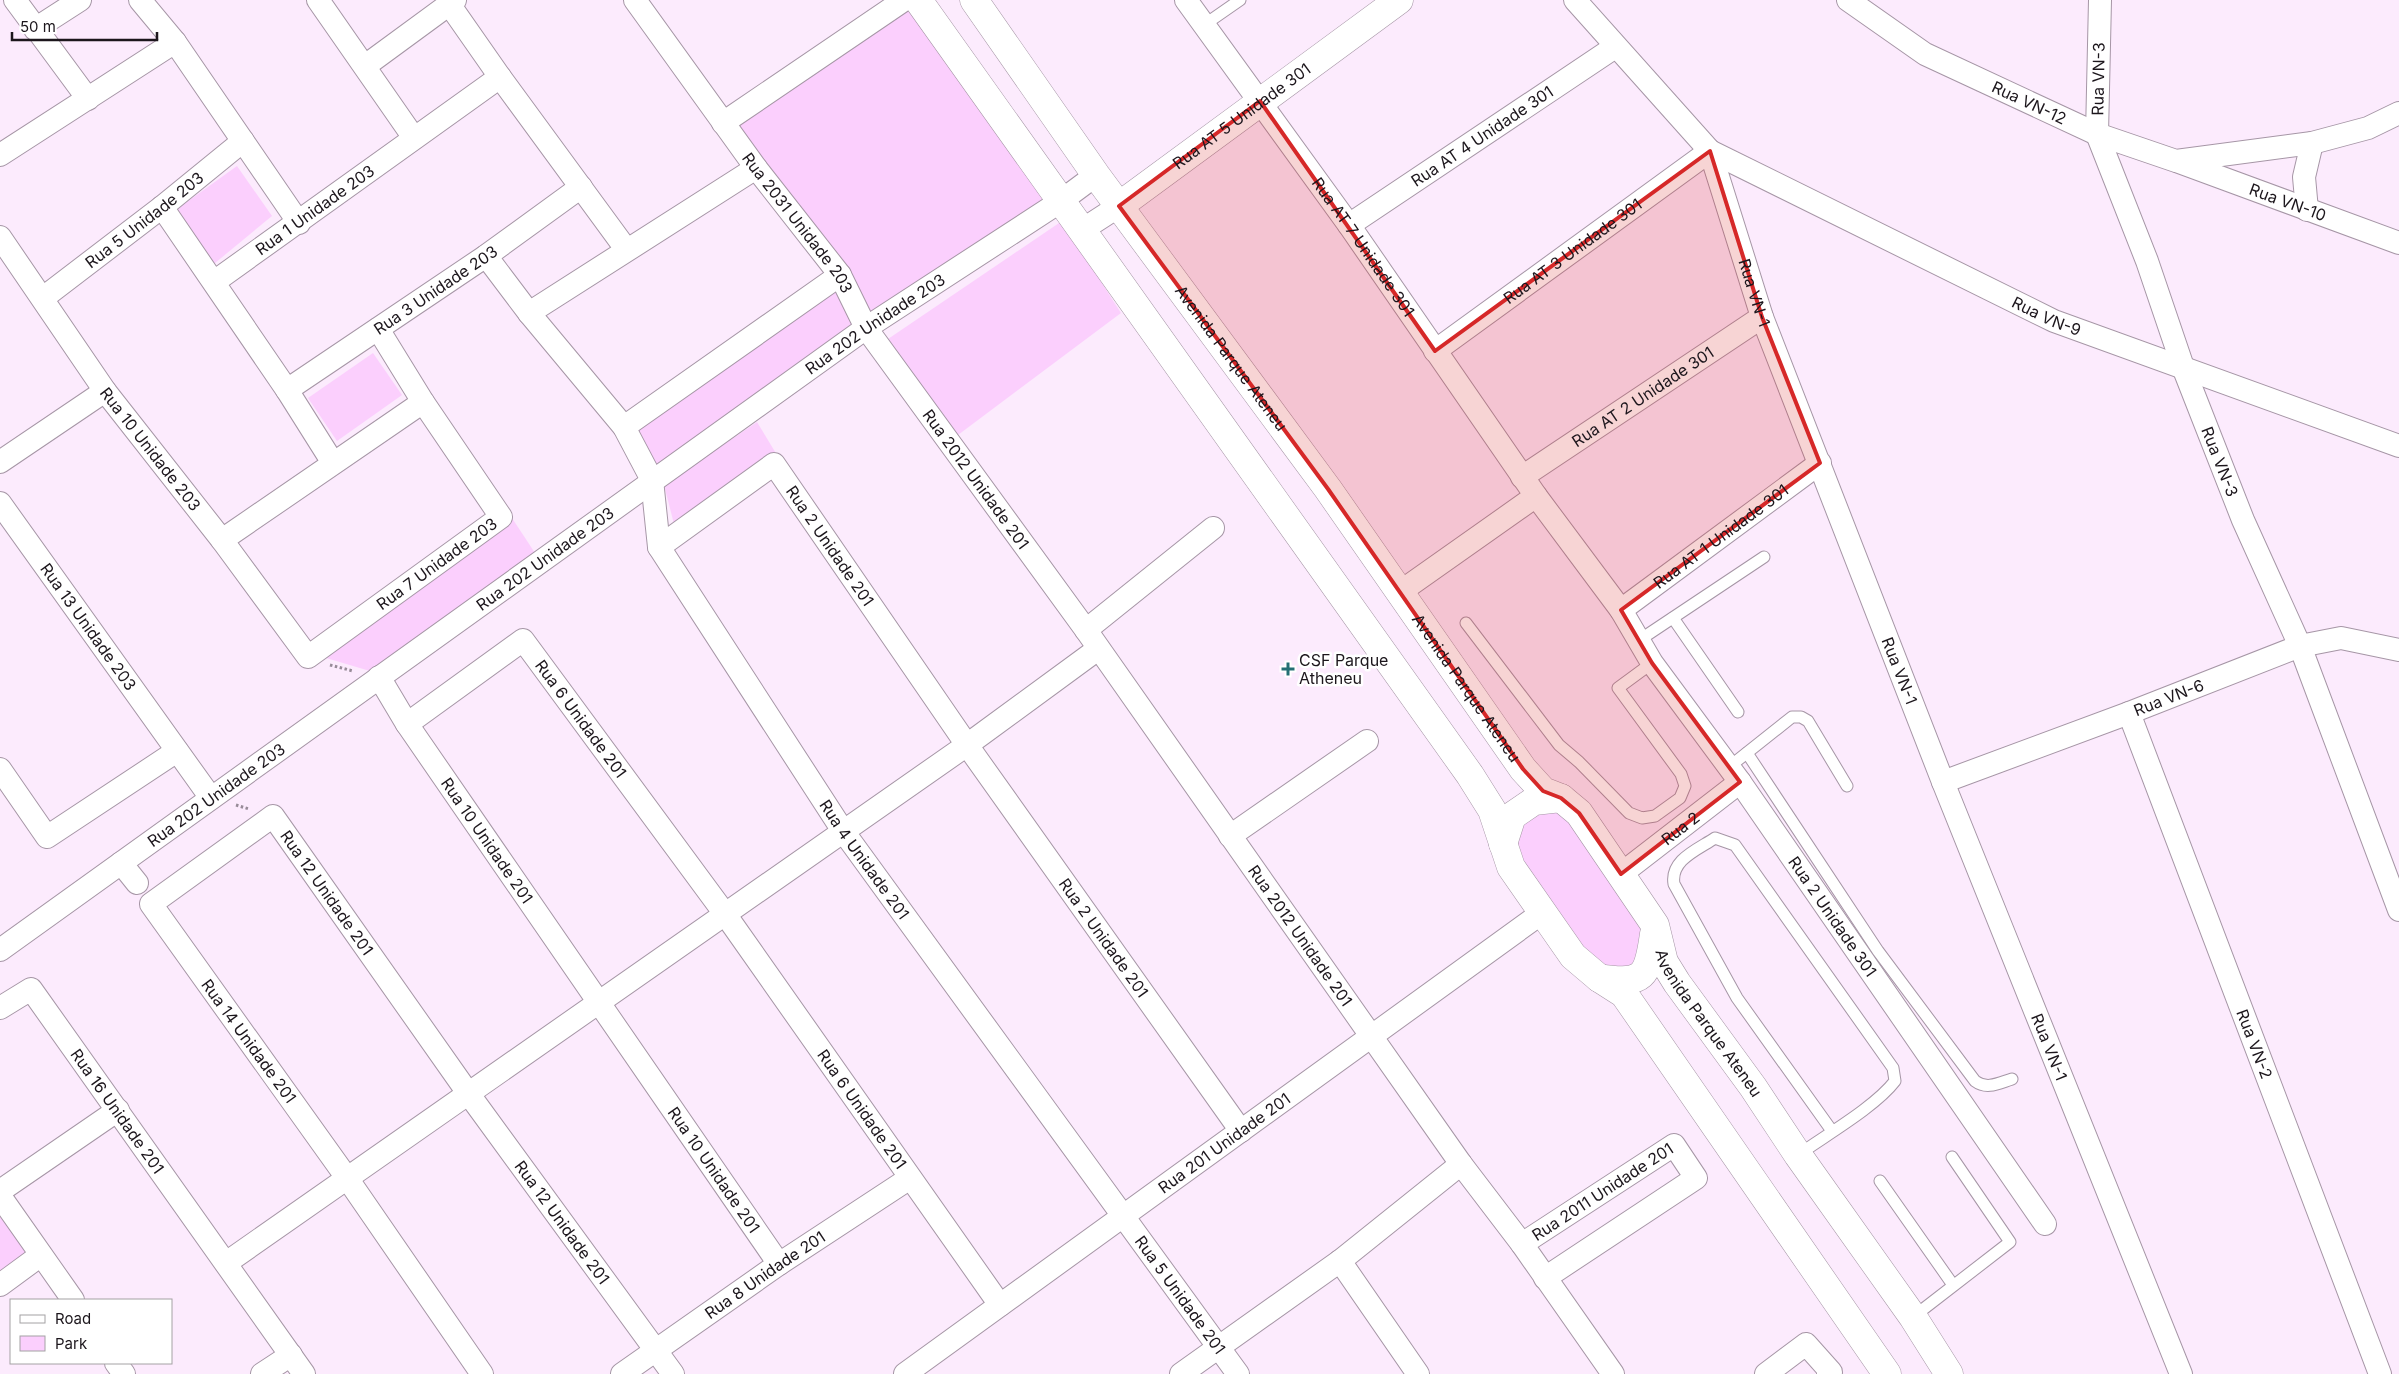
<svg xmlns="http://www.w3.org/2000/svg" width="2399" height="1374" viewBox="0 0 2399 1374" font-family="Inter,sans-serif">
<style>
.green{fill:#fbcffd}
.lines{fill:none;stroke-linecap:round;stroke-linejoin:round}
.service-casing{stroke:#a696a6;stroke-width:13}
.minor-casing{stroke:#a696a6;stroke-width:24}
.tertiary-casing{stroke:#a696a6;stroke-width:29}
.path{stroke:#978b98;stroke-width:3;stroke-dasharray:2.5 2.5;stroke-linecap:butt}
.service{stroke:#fff;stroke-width:11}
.minor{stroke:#fff;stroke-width:22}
.tertiary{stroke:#fff;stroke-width:28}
.marked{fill:#d62828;fill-opacity:0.2;stroke:#d62828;stroke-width:4;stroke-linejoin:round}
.poi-dot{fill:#246f74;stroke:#fff;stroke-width:2}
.labels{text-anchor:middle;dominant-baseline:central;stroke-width:5;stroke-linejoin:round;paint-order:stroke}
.street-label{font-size:16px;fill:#1c161c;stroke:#fff}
.poi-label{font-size:16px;fill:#1c161c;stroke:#fff;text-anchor:start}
</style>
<rect width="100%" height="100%" fill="#fcebfd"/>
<g class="green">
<polygon points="913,6 1047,199 872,319 736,126"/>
<polygon points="237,166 272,216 209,268 173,212"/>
<polygon points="1062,221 1121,313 958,435 888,339"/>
<polygon points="833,287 854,323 657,471 635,430"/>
<polygon points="373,353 402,395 337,441 308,398"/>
<polygon points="757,422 777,455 675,528 664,485"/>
<polygon points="510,515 535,553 380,674 316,655"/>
<path d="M1548,810L1566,813L1649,927L1639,966L1599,972L1515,851C1518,826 1523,819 1548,810Z"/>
<polygon points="0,1216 29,1256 0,1277"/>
</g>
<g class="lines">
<g class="service-casing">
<g id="service">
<polyline points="1204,25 1240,0"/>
<polyline points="1673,618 1738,712"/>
<polyline points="1466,623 1559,745 1579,762 1629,813 1642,818 1655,816 1680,798 1685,786 1681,774 1618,688 1652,663"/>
<polyline points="1638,641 1764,557"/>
<path d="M1747,753L1878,951L1975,1081C1987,1090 1999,1083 2012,1079"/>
<polyline points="1729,767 1792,717 1801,717 1808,721 1847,786"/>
<path d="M1798,1155C1826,1135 1875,1107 1895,1081L1893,1068L1735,845L1715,838C1697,850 1670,860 1674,884L1737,998L1832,1131"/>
<polyline points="1880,1181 1953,1285"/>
<polyline points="1913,1317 2010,1242 1952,1157"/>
</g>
</g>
<g class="minor-casing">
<g id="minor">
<polyline points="15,0 88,99"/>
<polyline points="140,0 175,42 299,223"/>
<polyline points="318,0 414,138"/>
<path id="s1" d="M635,0L756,168L840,275L866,328L1086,630L1461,1164L1522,1244L1613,1374"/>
<path id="s2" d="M1186,0L1349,225L1536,496L1621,610L1652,663L1740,782L2045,1224"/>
<path id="s3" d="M1575,0L1710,151L1762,317L1943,782L2181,1374"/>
<path id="s4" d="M1848,0L1925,54L2097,134L2176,161L2312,143L2368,128L2399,113"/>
<path id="s5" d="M2100,0L2097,134L2147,261L2183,367L2243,520L2300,646L2399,910"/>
<polyline points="449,4 500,77 626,249"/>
<polyline points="35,29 80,0"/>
<polyline points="365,66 455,0"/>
<polyline points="723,123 904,0"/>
<path id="s6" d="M1710,151L2054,321L2399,446"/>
<polyline points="0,155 175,42"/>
<path id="s7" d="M2179,162L2399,243"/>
<polyline points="162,207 287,390 333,463"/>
<polyline points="2307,210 2304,177 2312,143"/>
<path id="s8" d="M1349,225L1615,47"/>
<polyline points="1082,230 1119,206"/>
<path id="s9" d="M0,237L105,391L222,540L308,657L501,517L423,402L378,329"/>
<path id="s10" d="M486,256L529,313L624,427L652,480L659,547L843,831L1238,1374"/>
<path id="s11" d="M214,282L500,77"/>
<path id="s12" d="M43,298L162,207L243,141"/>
<polyline points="529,313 756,168"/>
<path id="s13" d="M1435,351L1710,151"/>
<path id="s14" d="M287,390L486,256L581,187"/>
<polyline points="624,427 840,275"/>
<polyline points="0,462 105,391"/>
<path id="s15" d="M1522,477L1762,317"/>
<path id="s16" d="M0,503L211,798"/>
<polyline points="222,540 423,402"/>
<path id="s17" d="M659,547L774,464L967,745L1241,1131"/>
<polyline points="1400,592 1536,496"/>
<path id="s18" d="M1621,610L1820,463"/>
<polyline points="1086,630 1213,528"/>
<path id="s19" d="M379,677L407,724L779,1264"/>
<path id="s20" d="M2129,713L2380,1374"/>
<path id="s21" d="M407,724L523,640L725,914L1000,1305"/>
<polyline points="0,769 47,837 177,751"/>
<path id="s22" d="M1943,782L2129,713L2300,646L2341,638L2399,650"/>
<polyline points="1230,836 1367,741"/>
<polyline points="121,863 137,883"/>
<path id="s23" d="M1621,874L1740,782"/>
<path id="s24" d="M0,950L866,328L1061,201L1096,175"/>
<path id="s25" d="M0,1008L31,989L304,1374"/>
<polyline points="0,1191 118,1110"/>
<polyline points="0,1196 73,1300"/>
<path id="s26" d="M1522,1244L1674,1145L1696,1178L1545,1278"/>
<polyline points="1340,1261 1418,1374"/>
<polyline points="226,1263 967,745 1098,649"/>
<polyline points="0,1285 41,1255"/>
<polyline points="116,1363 124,1374"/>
<polyline points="262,1374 291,1355"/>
<path id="s27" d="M482,1374L347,1178L151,904L273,816L468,1093L673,1374"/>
<path id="s28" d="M622,1374L779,1264L910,1178"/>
<path id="s29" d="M905,1374L1543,912"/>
<polyline points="1181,1374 1340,1261 1461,1164"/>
<polyline points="1766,1374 1806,1344 1831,1372 1828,1374"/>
</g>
</g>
<g class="tertiary-casing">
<g id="tertiary">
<polyline points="918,0 1470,775 1492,810 1511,867 1573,956 1599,978 1624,994 1887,1374"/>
<path id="s30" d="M974,0L1096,175L1328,489L1523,769L1543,791L1561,798L1579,813L1655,925L1664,962L1677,983L1753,1087L1798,1155L1913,1317L1949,1374"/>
<path id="s31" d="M1119,206L1399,0"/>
<polyline points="1503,844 1512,816 1534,801 1561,798"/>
<path d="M1599,978C1644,985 1648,977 1654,934"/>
</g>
</g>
<g class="path">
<polyline points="330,665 353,671"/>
<polyline points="236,805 249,809"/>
</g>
<use href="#service" class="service"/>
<use href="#minor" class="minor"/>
<use href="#tertiary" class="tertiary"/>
</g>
<path class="marked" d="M1260,101L1435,351L1710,151L1762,317L1820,463L1621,610L1652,663L1740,782L1621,874L1579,813L1561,798L1543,791L1523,769L1328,489L1119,206Z"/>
<path class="poi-dot" d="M1285.5 661.5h5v5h5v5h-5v5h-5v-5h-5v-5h5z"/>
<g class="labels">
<g class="street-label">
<text transform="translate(2098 79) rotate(-89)">Rua VN-3</text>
<text stroke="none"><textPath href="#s4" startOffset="209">Rua VN-12</textPath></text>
<text stroke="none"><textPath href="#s31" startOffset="152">Rua AT 5 Unidade 301</textPath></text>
<text stroke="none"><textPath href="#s8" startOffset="160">Rua AT 4 Unidade 301</textPath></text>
<text stroke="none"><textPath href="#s7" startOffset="116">Rua VN-10</textPath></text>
<text stroke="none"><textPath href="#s11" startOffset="124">Rua 1 Unidade 203</textPath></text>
<text stroke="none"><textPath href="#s12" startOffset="128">Rua 5 Unidade 203</textPath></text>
<text stroke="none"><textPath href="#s1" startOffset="276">Rua 2031 Unidade 203</textPath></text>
<text stroke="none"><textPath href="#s2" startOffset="304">Rua AT 7 Unidade 301</textPath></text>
<text stroke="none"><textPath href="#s13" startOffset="170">Rua AT 3 Unidade 301</textPath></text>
<text stroke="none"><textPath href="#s14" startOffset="179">Rua 3 Unidade 203</textPath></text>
<text stroke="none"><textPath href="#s3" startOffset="351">Rua VN-1</textPath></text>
<text stroke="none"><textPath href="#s6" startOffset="375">Rua VN-9</textPath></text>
<text stroke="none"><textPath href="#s24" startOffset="1076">Rua 202 Unidade 203</textPath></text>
<text stroke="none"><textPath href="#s30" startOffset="441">Avenida Parque Ateneu</textPath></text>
<text stroke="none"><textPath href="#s15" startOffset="145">Rua AT 2 Unidade 301</textPath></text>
<text stroke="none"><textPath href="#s9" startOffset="260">Rua 10 Unidade 203</textPath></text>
<text stroke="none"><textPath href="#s5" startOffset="484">Rua VN-3</textPath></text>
<text stroke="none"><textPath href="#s1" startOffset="589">Rua 2012 Unidade 201</textPath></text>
<text stroke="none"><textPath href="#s18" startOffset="124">Rua AT 1 Unidade 301</textPath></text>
<text stroke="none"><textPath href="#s17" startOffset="241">Rua 2 Unidade 201</textPath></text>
<text stroke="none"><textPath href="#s24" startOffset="671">Rua 202 Unidade 203</textPath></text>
<text stroke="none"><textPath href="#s9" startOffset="680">Rua 7 Unidade 203</textPath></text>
<text stroke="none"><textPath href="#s16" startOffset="152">Rua 13 Unidade 203</textPath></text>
<text stroke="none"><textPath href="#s3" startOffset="756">Rua VN-1</textPath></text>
<text stroke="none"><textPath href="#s30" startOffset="846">Avenida Parque Ateneu</textPath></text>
<text stroke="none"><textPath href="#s22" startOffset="241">Rua VN-6</textPath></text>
<text stroke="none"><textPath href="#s21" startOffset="241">Rua 6 Unidade 201</textPath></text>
<text stroke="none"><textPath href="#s24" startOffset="266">Rua 202 Unidade 203</textPath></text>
<text stroke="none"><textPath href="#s23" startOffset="75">Rua 2</textPath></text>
<text stroke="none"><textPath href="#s19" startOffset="196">Rua 10 Unidade 201</textPath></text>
<text stroke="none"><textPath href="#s10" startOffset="721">Rua 4 Unidade 201</textPath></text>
<text stroke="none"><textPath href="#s27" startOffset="819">Rua 12 Unidade 201</textPath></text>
<text stroke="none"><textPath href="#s2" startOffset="1122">Rua 2 Unidade 301</textPath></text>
<text stroke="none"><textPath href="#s1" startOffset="1149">Rua 2012 Unidade 201</textPath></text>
<text stroke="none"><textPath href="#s17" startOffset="719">Rua 2 Unidade 201</textPath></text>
<text stroke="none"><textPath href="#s30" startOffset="1266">Avenida Parque Ateneu</textPath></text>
<text transform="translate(249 1041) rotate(54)">Rua 14 Unidade 201</text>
<text stroke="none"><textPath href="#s20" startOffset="354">Rua VN-2</textPath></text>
<text stroke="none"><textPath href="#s3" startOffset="1161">Rua VN-1</textPath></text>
<text stroke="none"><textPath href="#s21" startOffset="722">Rua 6 Unidade 201</textPath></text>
<text stroke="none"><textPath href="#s25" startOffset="186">Rua 16 Unidade 201</textPath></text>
<text stroke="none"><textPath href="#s29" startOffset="394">Rua 201 Unidade 201</textPath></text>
<text stroke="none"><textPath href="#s19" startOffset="596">Rua 10 Unidade 201</textPath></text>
<text stroke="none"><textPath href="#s26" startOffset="96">Rua 2011 Unidade 201</textPath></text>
<text stroke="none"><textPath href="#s27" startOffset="1224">Rua 12 Unidade 201</textPath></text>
<text stroke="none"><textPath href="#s28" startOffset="174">Rua 8 Unidade 201</textPath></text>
<text stroke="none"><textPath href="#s10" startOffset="1259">Rua 5 Unidade 201</textPath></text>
</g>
<g class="poi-label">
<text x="1299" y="660">CSF Parque<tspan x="1299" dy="18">Atheneu</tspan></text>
</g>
</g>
<rect x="10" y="1299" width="162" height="65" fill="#ffffff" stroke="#a4a2a4"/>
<rect x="20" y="1315" width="25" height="8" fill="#ffffff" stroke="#a4a2a4"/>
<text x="55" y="1324" font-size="15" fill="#1c161c">Road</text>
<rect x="20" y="1336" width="25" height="15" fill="#fbcffd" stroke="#a4a2a4"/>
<text x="55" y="1349" font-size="15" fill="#1c161c">Park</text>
<path d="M12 32v8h145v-8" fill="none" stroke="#1c161c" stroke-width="2.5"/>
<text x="20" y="32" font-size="15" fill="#1c161c" stroke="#ffffff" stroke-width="4" paint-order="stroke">50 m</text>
</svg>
